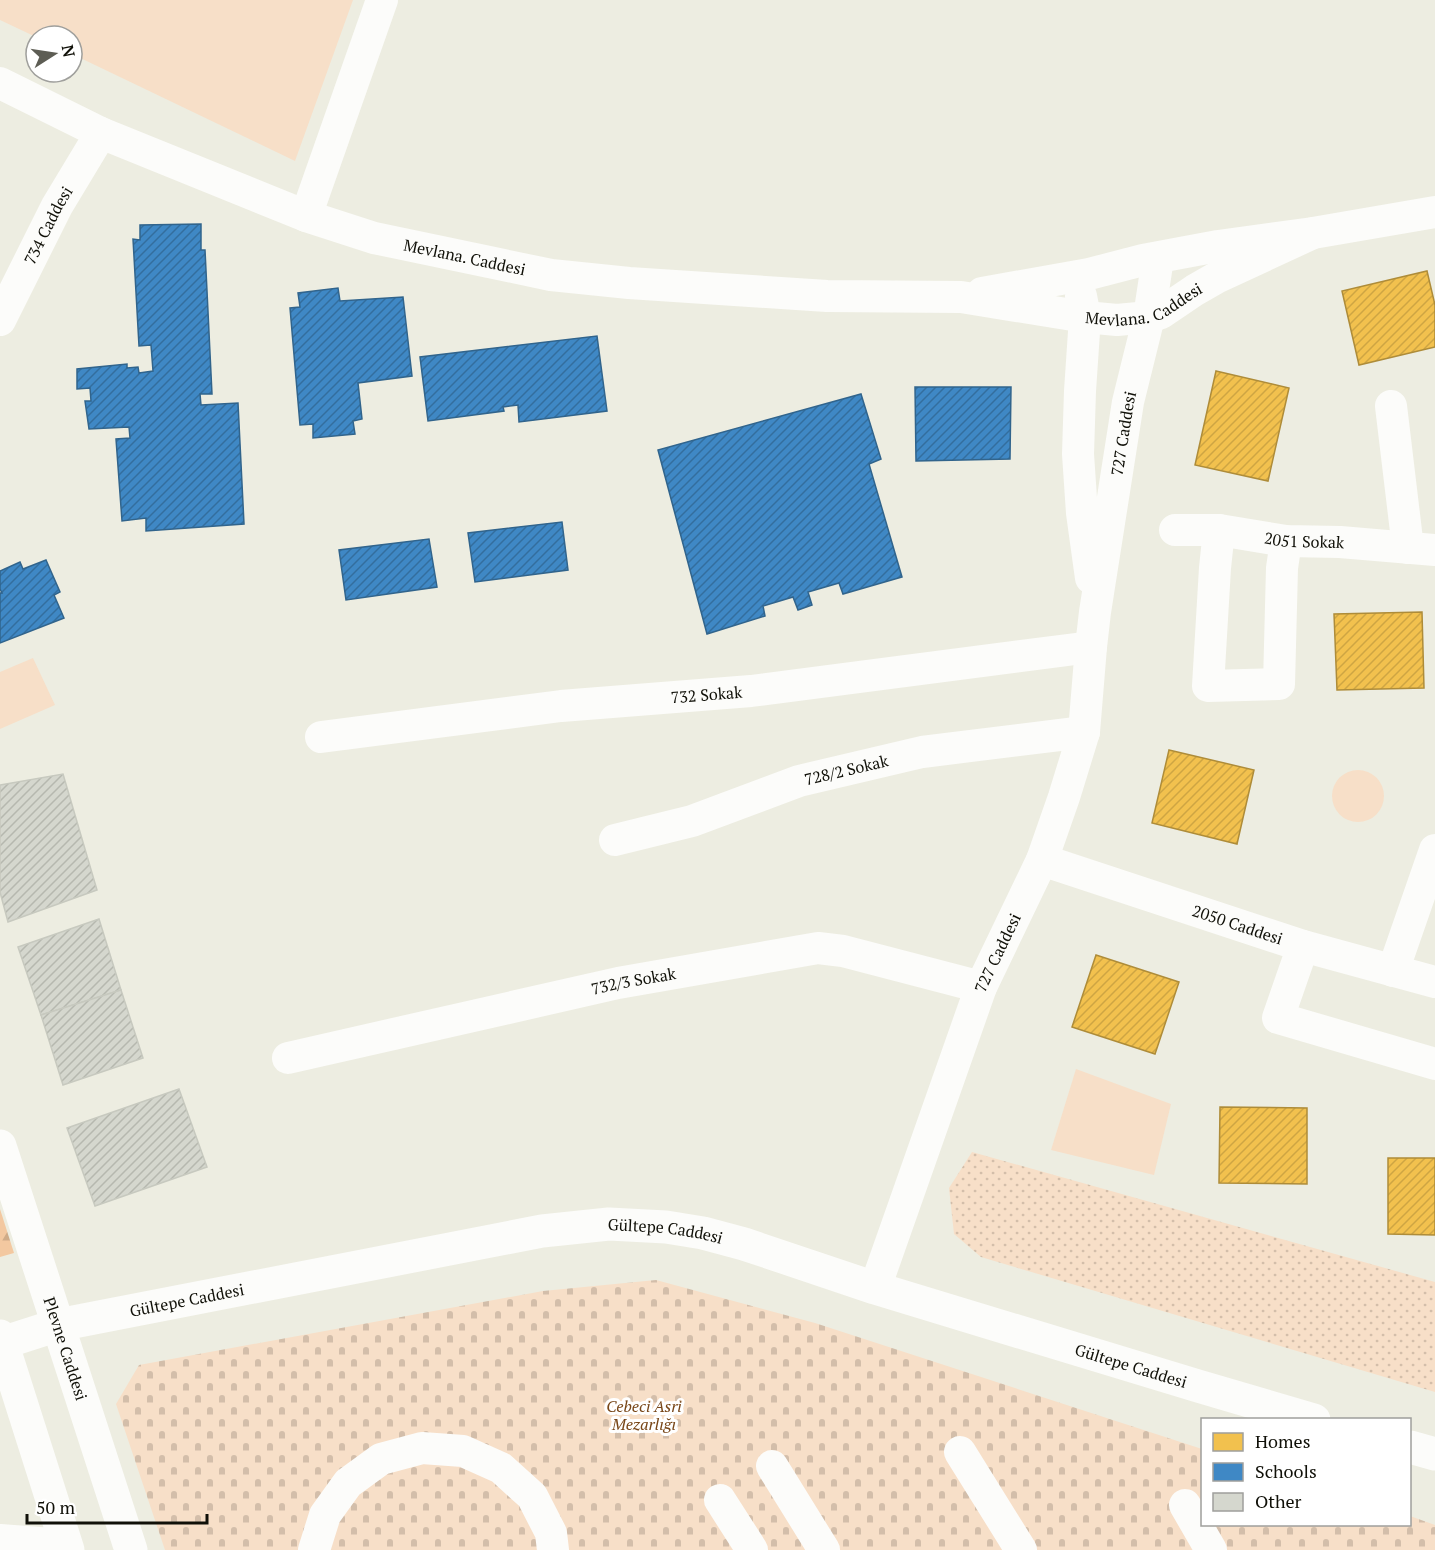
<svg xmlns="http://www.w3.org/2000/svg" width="1435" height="1550" viewBox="0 0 1435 1550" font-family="'PT Serif',serif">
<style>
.grass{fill:url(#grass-dots)}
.forest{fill:url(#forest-firs)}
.cemetery{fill:url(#cemetery-stones)}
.green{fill:#f7dfc8}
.homes{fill:url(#homes-hatch);stroke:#ae8c39;stroke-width:1.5}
.schools{fill:url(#schools-hatch);stroke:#31648c;stroke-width:1.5}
.building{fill:url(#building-hatch);stroke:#c7c9bf;stroke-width:1.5}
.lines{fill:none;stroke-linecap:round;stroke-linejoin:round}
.minor{stroke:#fcfcfa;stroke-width:32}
.major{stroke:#fcfcfa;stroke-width:33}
.labels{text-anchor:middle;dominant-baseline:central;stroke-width:6;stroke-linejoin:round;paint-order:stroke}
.street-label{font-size:16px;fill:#101008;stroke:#fff}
.park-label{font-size:16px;font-style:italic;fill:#784617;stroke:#fff}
</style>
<defs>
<pattern id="grass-dots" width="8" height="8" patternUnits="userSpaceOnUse" patternTransform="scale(1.5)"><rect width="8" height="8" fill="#f7dfc8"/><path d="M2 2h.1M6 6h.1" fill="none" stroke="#d3beaa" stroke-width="1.8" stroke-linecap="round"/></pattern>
<pattern id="forest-firs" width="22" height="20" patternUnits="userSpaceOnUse" patternTransform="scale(1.5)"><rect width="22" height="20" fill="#f3c8a0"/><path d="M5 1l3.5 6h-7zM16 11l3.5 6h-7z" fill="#cfab88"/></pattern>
<pattern id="cemetery-stones" width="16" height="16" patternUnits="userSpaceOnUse" patternTransform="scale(1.5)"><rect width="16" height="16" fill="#f7dfc8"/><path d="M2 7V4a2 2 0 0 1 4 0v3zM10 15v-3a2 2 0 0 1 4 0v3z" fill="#d3beaa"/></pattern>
<pattern id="homes-hatch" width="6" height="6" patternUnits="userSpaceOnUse" patternTransform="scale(1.5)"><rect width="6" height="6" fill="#f2c14e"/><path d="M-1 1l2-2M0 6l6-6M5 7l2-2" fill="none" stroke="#cea543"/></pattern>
<pattern id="schools-hatch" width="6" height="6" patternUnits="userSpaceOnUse" patternTransform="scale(1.5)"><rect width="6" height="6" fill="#3f88c5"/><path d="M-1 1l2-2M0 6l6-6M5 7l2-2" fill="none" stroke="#336e9e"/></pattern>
<pattern id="building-hatch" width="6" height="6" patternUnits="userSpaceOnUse" patternTransform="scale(1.5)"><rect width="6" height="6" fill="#d5d7ce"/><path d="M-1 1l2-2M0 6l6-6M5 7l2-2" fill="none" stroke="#b6b8af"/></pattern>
</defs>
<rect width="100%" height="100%" fill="#edede1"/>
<polygon class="grass" points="972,1152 1435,1282 1435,1392 981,1257 954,1234 949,1188"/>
<polygon class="forest" points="0,1209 14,1253 0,1257"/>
<polygon class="cemetery" points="656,1280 815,1323 1202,1449 1202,1524 1410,1524 1410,1516 1435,1525 1435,1550 165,1550 116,1404 139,1365 543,1291"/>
<g class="green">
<polygon points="0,0 353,0 295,161 72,54 72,36 36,36 36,37 0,20"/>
<polygon points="33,658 55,705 0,729 0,672"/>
<circle cx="1358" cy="796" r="26"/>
<polygon points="1076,1069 1171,1104 1154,1175 1051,1150"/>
</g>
<g class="homes">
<polygon points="1427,271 1435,305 1435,347 1359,365 1342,291"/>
<polygon points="1216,371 1289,388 1268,481 1195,465"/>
<polygon points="1422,612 1424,688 1337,690 1334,614"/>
<polygon points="1169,750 1254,770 1237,844 1152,823"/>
<polygon points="1096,955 1179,982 1155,1054 1072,1027"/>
<polygon points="1220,1107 1307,1108 1307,1184 1219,1183"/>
<polygon points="1388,1158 1435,1158 1435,1235 1388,1234"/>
</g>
<g class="schools">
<polygon points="201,224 201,250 205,250 212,394 200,394 201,405 238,403 244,524 146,531 146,518 122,521 116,439 130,438 129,427 89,429 85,401 91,401 90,388 77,389 77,369 127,364 127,368 138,367 139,373 153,371 151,345 139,346 133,239 140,240 140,225"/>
<polygon points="338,288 340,301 403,297 412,376 358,383 362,419 353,421 355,434 313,438 313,424 300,425 290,308 300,307 298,293"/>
<polygon points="597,336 607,411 519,422 518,405 503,407 504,411 428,421 420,357"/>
<polygon points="915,387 1011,387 1010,459 916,461"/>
<polygon points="861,394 881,459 869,464 902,577 843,594 839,583 808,592 812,605 798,610 793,597 763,606 765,616 707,634 658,450"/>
<polygon points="562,522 568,570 475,582 468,533"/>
<polygon points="429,539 437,587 346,600 339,550"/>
<polygon points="46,560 60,592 54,595 64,618 0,643 0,593 2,593 0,589 0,571 20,562 23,569"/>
</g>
<g class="building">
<polygon points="63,774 97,890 8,922 0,892 0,785"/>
<polygon points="99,919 121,990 41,1015 18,947"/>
<polygon points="121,990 143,1058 63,1085 41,1015"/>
<polygon points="179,1089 207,1167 95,1206 67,1128"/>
</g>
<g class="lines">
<g class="minor">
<path id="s1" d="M0,83L101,133L306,216L374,238L551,275L629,283L827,296L961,297L1085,317L1117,320L1149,317L1161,313L1195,290L1216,278L1313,233"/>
<polyline points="306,216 382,0"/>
<polyline points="982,293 1089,274 1143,260 1218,246 1313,233 1435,212"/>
<polyline points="1081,296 1085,317 1080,391 1078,454 1082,513 1091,578"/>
<path id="s2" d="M0,320L57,206L101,133"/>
<polyline points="1391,406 1408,548"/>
<path id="s3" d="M1175,530H1219L1286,541L1340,542L1435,550"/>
<polyline points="1219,530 1215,568 1208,686 1279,684 1282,568 1286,541"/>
<path id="s4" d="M321,737L561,706L751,691L1091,647"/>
<path id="s5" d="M615,840L692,821L799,781L922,752L1084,732"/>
<path id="s6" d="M1042,860L1303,946L1435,982"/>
<polyline points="1303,946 1278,1018 1435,1064"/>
<polyline points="1393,971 1435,850"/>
<path id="s7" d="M288,1058L618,983L818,948L843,951L981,987"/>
<path id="s8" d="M875,1288L981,987L1042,860L1064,797L1084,732L1091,647L1095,612L1128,402L1149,317L1158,258"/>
<polyline points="960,1452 1021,1550"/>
<polyline points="772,1466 824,1550"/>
<polyline points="720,1500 752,1550"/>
<polyline points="1185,1505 1211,1550"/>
<polyline points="0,1540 66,1545"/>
<polyline points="314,1550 325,1515 348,1483 381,1459 422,1448 463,1451 501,1468 532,1496 551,1533 553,1550"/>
</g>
<g class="major">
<path id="s9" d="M0,1146L131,1550"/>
<polyline points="0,1336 68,1550"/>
<path id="s10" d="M2,1343L58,1325L542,1231L609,1224L666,1227L703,1233L744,1244L875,1288L1198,1386L1314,1420"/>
<polyline points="1410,1447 1435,1454"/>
</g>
</g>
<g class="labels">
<g class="street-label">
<text stroke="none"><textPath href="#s2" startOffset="106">734 Caddesi</textPath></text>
<text stroke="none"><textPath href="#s1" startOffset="498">Mevlana. Caddesi</textPath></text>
<text stroke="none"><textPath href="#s1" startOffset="1185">Mevlana. Caddesi</textPath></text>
<text stroke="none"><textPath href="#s8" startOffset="896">727 Caddesi</textPath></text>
<text stroke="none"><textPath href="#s3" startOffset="130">2051 Sokak</textPath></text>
<text stroke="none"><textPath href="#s4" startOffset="388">732 Sokak</textPath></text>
<text stroke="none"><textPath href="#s5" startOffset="242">728/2 Sokak</textPath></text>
<text stroke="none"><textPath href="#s6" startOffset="206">2050 Caddesi</textPath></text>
<text stroke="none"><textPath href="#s8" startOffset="357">727 Caddesi</textPath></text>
<text stroke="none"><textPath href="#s7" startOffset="354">732/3 Sokak</textPath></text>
<text stroke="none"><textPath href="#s10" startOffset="676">Gültepe Caddesi</textPath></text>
<text stroke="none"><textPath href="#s10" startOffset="190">Gültepe Caddesi</textPath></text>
<text stroke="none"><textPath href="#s9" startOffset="213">Plevne Caddesi</textPath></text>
<text stroke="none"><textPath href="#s10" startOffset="1162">Gültepe Caddesi</textPath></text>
</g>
<g class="park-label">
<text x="644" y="1406">Cebeci Asri<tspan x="644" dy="18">Mezarlığı</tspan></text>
</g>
</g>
<rect x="1201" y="1418" width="210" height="108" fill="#ffffff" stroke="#9f9f9c" stroke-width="1.5"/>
<rect x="1213" y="1433" width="30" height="18" fill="#f2c14e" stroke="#9f9f9c" stroke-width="1.5"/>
<text x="1255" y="1448" font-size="18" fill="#101008">Homes</text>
<rect x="1213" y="1463" width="30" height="18" fill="#3f88c5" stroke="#9f9f9c" stroke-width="1.5"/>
<text x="1255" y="1478" font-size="18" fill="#101008">Schools</text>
<rect x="1213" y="1493" width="30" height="18" fill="#d5d7ce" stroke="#9f9f9c" stroke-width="1.5"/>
<text x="1255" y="1508" font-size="18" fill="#101008">Other</text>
<g transform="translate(54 54) rotate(78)"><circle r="28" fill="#ffffff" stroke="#9f9f9c" stroke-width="1.5"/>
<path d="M0-4.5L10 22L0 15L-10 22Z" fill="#5d5d54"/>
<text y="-9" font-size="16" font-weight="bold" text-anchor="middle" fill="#101008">N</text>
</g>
<path d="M27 1514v9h180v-9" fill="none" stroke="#101008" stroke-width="3"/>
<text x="36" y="1514" font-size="18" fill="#101008" stroke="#ffffff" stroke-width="4.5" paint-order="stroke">50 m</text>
</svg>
